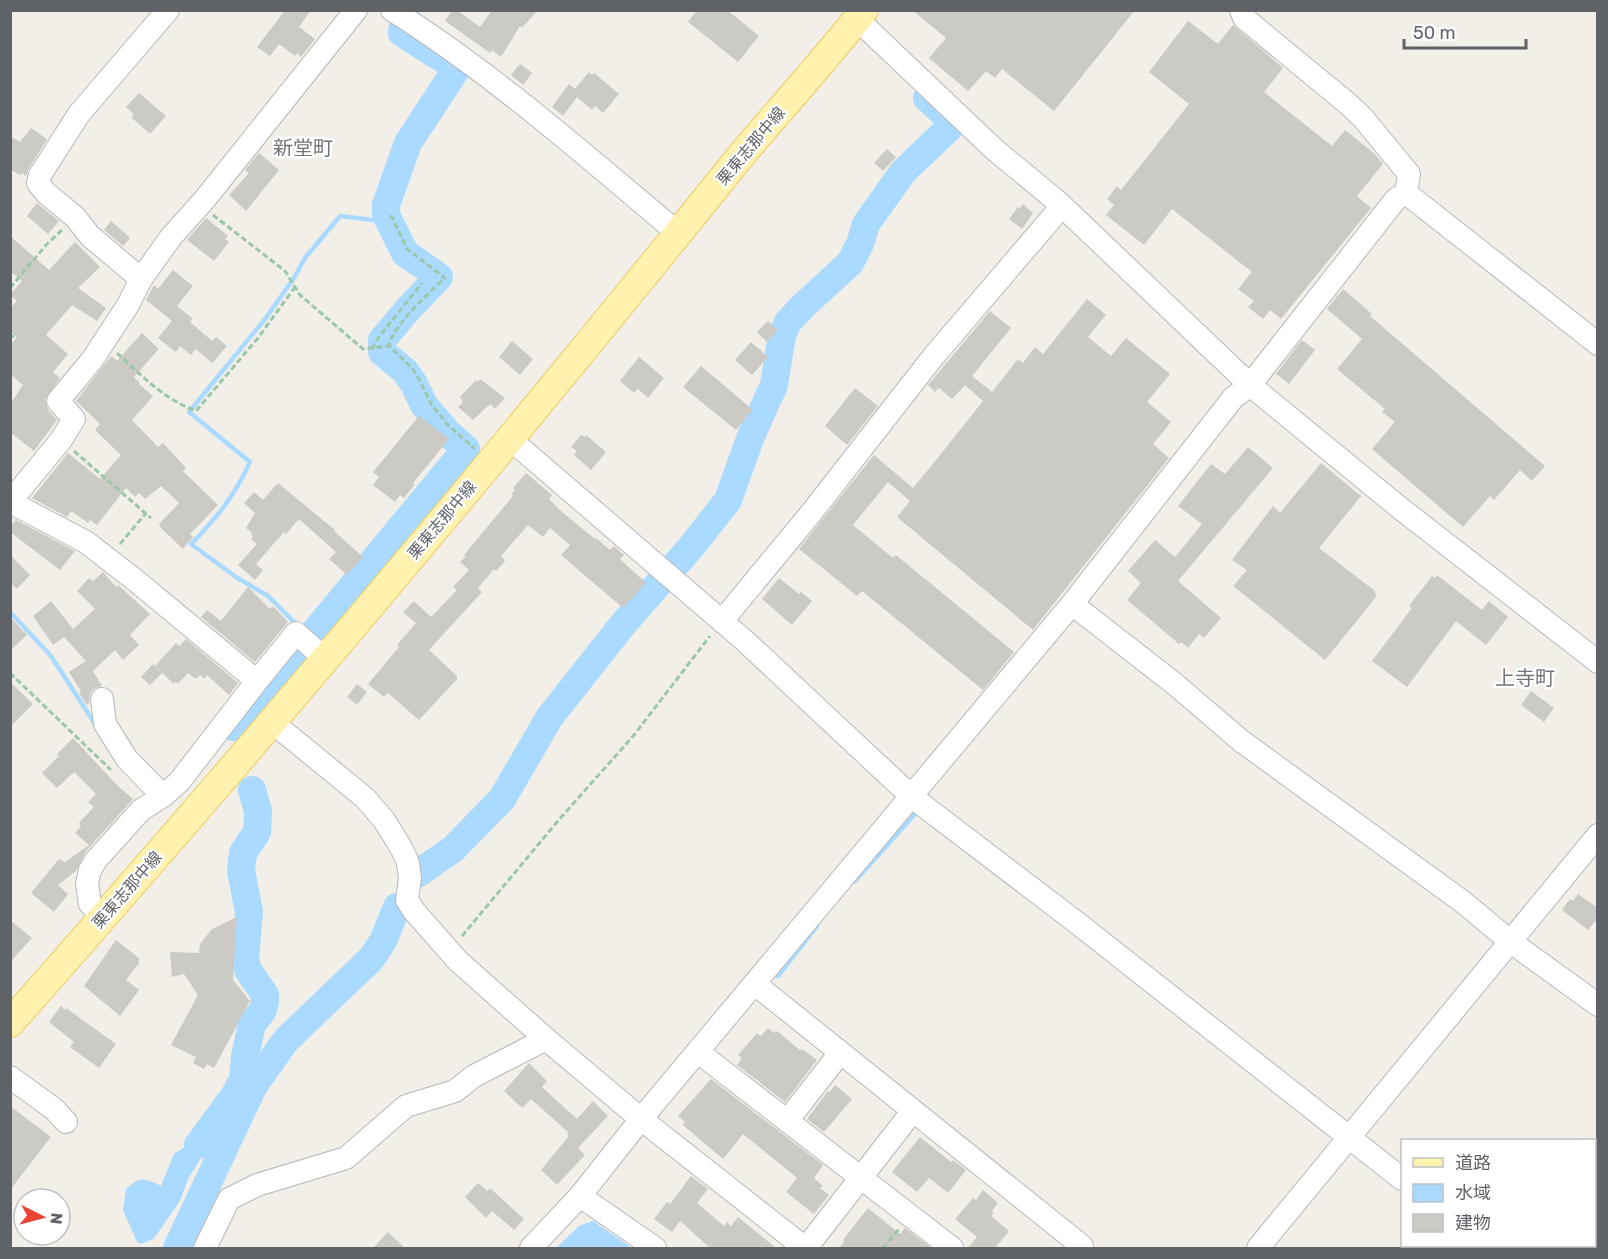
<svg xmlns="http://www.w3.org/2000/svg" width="1608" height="1259" viewBox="0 0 1608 1259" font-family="Rubik,'Noto Sans JP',sans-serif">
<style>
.water{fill:#aadaff}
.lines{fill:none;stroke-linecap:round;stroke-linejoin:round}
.stream{stroke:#aadaff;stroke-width:4.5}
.river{stroke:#aadaff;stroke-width:28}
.building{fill:#cccac5}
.minor-casing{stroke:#b5b8bc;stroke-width:24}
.major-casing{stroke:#f2c960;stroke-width:30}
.path{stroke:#9cc7a9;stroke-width:3;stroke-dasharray:6 3;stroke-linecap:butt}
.minor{stroke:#fff;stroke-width:22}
.major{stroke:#fff2af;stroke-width:28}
.labels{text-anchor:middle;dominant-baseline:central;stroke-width:4.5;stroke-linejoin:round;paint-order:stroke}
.street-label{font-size:16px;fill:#5f6368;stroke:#fff}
.quarter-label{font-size:20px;fill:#70757a;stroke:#fff}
</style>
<rect width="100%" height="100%" fill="#f1efe8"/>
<g class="water">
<path d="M194,1141L204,1153L188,1179L180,1201L157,1234L153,1239L141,1244L137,1242L123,1210L126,1189C141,1175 145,1179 161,1186L174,1154Z"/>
<polygon points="593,1221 632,1248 556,1248 579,1226"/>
</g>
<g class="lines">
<g class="stream">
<polyline points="10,612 51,656 95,724"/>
<path d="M297,625L268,596L236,577L191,544C216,519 235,495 250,462L189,412L265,319L294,278L305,258L340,216L373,220L386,215"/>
<polyline points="855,881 915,814"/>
<polyline points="778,976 817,926"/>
</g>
<g class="river">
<polyline points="308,640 466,449 448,433 424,405 414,384 405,371 382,352 382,340 410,307 439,277 405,253 386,215 386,205 408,143 457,68 402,33 405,10"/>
<polyline points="233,727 298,652"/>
<polyline points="417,874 453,849 502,799 549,718 624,623 692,546 728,500 751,436 774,385 782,335 788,322 803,306 850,263 860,244 866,224 903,172 950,127 952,121 927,98"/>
<polyline points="198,1145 234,1096 243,1080 245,1056 252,1024 263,1010 265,1001 265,995 248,970 245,959 249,912 241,871 243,853 257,832 258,811 252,790"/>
<polyline points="177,1248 253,1087 286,1040 371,959 383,941 397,907"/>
</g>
</g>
<g class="building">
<polygon points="285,10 311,10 299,27 315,39 301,57 297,53 295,56 279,44 270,56 257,47"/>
<polygon points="452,10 457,10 480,27 492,10 538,10 522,28 520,26 501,57 492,50 490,53 445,21"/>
<polygon points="697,10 727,10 759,36 738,62 688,22"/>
<polygon points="912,10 1135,10 1054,111 1002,69 995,78 986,71 968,91 929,58 946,38"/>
<polygon points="1188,21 1218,44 1233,25 1283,68 1264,92 1332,146 1345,130 1376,155 1383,164 1357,196 1371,208 1281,319 1270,310 1263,319 1248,307 1254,301 1238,289 1252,272 1172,209 1144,245 1106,215 1114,205 1107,199 1117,186 1121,190 1189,104 1149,72"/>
<polygon points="520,64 532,73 523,85 511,75"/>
<polygon points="589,72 592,75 594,73 619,94 603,113 595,106 592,110 577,97 563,116 552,107 569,84 575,89"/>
<polygon points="139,93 166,116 150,134 132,118 133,113 126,107"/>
<polygon points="31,128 47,139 29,168 26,176 22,173 20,175 10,169 10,136 20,142"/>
<polygon points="887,149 896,157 883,171 874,163"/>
<polygon points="259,153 279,170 246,211 229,195 249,173 245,170"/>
<polygon points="37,203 59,221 48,234 27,216"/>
<polygon points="1023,204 1033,213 1022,229 1009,219 1018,207 1020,208"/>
<polygon points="206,218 228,236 225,239 229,242 214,261 187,240"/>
<polygon points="111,221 130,238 123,246 104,230"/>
<polygon points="10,236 49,270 75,242 100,267 78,288 106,308 97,321 72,305 46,335 68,354 53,372 60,378 45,399 48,410 57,420 34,451 10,432 10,404 23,385 10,374 10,345 17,337 10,331 10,308 17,301 10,295 22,281 10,271"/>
<polygon points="173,270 193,286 177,306 193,319 190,322 212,341 216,337 227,346 212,363 196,349 191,355 180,346 176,352 158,338 172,321 146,300 154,285 158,289"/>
<polygon points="1343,289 1372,314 1370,316 1545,466 1532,481 1520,470 1494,500 1490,496 1463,527 1372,449 1395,422 1382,412 1385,409 1337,369 1362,339 1327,309"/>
<polygon points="1087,299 1106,315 1088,337 1111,356 1126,338 1170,374 1147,402 1171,422 1153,444 1169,458 1033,630 897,517 910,501 888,482 853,525 893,558 896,555 1014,652 983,690 862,591 857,596 799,549 874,455 913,488 936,460 983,401 965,385 952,399 939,388 935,392 928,385 990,311 1011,328 972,376 992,392 1018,359 1023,363 1035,347 1043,354"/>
<polygon points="768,321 778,330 767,342 757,332"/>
<polygon points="142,333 159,349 134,377 140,383 139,384 153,396 132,420 158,447 163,443 186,468 183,471 218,505 190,534 193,537 183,549 160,527 159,524 179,503 161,486 145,499 139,493 135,497 126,488 97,525 90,520 88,523 71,511 67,517 32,498 68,453 100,479 121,455 95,430 100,424 76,401 111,356 117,361"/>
<polygon points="1302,340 1315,350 1289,384 1276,374"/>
<polygon points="512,341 533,359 520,375 499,357"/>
<polygon points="751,342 768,357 752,375 735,360"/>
<polygon points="639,357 664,378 648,398 638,389 634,393 620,381"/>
<polygon points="701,366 753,410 736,430 683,387"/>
<polygon points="480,379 505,398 495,409 490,404 473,420 458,407 463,402 460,397 476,380 478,382"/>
<polygon points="855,388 878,406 847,445 825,426"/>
<polygon points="419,416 449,439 413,483 415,484 404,498 400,495 395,502 373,485 379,477 373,472"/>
<polygon points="581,435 585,437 586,435 606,452 591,470 574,455 577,451 571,447"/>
<polygon points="1248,447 1273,468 1178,581 1221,618 1204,638 1199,634 1188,648 1181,642 1179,644 1127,600 1141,583 1128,571 1155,540 1175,557 1202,524 1178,506 1211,464 1225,474"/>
<polygon points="1321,463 1361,496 1319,548 1375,591 1376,597 1325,660 1233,586 1247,570 1232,560 1273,506 1280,513"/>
<polygon points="526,473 552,495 549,499 562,512 595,539 596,538 610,550 614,546 624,555 620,559 646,583 623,608 561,555 570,545 550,528 543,537 528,525 501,556 505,561 496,571 494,569 478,588 482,592 429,650 457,676 457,679 419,720 388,693 384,697 368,684 399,647 397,645 416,623 403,612 414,601 431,617 457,590 453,587 469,570 460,562 466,556 464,555 513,496 511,494 515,490 513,488"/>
<polygon points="278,483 335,530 334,531 363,557 347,575 329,559 336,552 299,519 286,534 284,532 256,564 263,570 255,580 238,565 257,544 251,539 253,537 251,535 252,533 246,528 255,513 244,503 254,492 263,500"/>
<polygon points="16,520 75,551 60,570 10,532 10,526"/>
<polygon points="10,555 30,575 17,589 10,582"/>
<polygon points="103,572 116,587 118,585 150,614 130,635 139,645 123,660 115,650 93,671 102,686 93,689 90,693 89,703 87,705 79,693 81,691 69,672 86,661 64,637 53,645 33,616 51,601 73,629 95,609 77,591 89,578 93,581"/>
<polygon points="1437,575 1482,610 1489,601 1508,617 1486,645 1456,621 1407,687 1372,661 1412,608 1409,606 1432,576 1435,578"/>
<polygon points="779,578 799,594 801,592 812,601 792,625 762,599"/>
<polygon points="248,587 270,609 273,606 288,622 255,662 201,617 207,610 221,621"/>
<polygon points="10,617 27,635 10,651"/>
<polygon points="186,639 238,683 229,695 207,675 204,679 200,675 197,678 194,678 188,673 178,684 176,682 174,684 155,666 176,643 179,646"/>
<polygon points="153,664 162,673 150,685 141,677"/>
<polygon points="10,682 33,704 10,727"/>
<polygon points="357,684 367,692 357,705 347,697"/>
<polygon points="1531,691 1554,708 1544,722 1521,705"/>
<polygon points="73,738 118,786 133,799 86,851 76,871 58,885 68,894 54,912 31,893 59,859 65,862 89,845 75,833 81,826 79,823 94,807 88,802 96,794 74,772 57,788 42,773 59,756 57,754"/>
<polygon points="1578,894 1598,908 1598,918 1588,930 1562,910 1570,899 1573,901"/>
<polygon points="237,917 233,980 250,1001 214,1068 207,1064 204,1069 193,1063 196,1057 171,1045 198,995 184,974 172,977 170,952 199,953 200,944 212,929"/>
<polygon points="10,920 32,938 10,962"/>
<polygon points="116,940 140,959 138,962 139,963 126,980 139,990 120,1016 84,986"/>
<polygon points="61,1006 65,1010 66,1008 116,1044 99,1068 70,1047 74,1042 49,1022"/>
<polygon points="768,1028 774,1033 777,1031 801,1051 802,1049 817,1060 785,1102 737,1065 742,1058 738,1055 757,1033 761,1036"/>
<polygon points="529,1063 547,1081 542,1087 577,1119 593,1101 608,1116 578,1148 585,1155 557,1185 541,1170 569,1136 567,1134 568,1132 531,1099 522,1108 504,1091"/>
<polygon points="711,1079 823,1165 814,1178 823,1186 820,1188 829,1195 814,1214 786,1192 797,1178 743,1134 723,1159 683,1125 685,1122 678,1116"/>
<polygon points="835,1085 852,1099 824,1132 807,1119 828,1091 830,1092"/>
<polygon points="10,1106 51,1137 10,1190"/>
<polygon points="920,1137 951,1162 953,1160 966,1170 948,1193 929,1178 917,1192 892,1172"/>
<polygon points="691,1176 708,1189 697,1203 724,1226 727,1222 731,1226 738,1217 776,1248 710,1248 680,1221 672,1232 654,1219 667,1202 670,1204"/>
<polygon points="478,1183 487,1191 490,1188 524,1219 514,1230 492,1211 486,1218 465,1197"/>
<polygon points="983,1190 998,1203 992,1211 994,1212 991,1216 1009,1231 995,1248 968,1248 977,1237 955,1219 973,1198 976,1200"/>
<polygon points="868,1208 900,1234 905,1228 931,1248 839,1248 844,1242 843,1240"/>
<polygon points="388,1232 405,1248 373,1248"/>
</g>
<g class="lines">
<g class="minor-casing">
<g id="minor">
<path d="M392,10C495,75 586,156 679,234"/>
<polyline points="1241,10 1244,18 1347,103 1363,118 1409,174 1406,193"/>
<polyline points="857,19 995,150 1058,202 1250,385 1400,508 1598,662"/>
<polyline points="141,279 90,236 75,217 46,193 38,183 40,175 79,114 168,10"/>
<polyline points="510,439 745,641 912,797 1076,922 1402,1179"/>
<polyline points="10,502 61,440 74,419 58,401 92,360 128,305 141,279 171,237 205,199 356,10"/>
<polyline points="10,502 86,542 135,580 257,681 296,633 325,659"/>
<polyline points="1072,604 1176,685 1240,740 1463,902 1511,942 1598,1005"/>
<polyline points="722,621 812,512 933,357 1062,206"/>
<polyline points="102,699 105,724 127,759 163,796"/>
<polyline points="272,722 365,798 384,820 403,851 408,863 410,878 407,900 414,911 458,961 546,1039 641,1119 805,1248"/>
<polyline points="105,917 90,904 87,884 90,870 96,860 141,810 163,796 179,782 257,681"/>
<polyline points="755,984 1082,1246 1082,1248"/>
<polyline points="698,1052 952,1248"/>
<polyline points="10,1077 54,1109 66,1122"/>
<polyline points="787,1121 840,1053"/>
<polyline points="580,1196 655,1248"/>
<polyline points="1485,1246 1489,1248"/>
<polyline points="205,1248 229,1199 257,1185 346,1158 406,1106 455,1091 474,1076 546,1039"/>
<polyline points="531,1248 580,1196 641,1119 1072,604 1233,398 1250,385 1396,199 1406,193 1598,344"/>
<polyline points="806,1248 912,1112"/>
<polyline points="1258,1248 1598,835"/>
<polyline points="1596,1248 1598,1247"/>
</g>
</g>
<g class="major-casing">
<path id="major" d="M10,1023C259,742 500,455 735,163C777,112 823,63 864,10"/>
</g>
<g class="path">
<polyline points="213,215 285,271 300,295 363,349 389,346"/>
<path d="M391,215L407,249L445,278C430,292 392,326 389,346L412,368L420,381L431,404L448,425L475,449"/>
<polyline points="10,288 47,244 63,229"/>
<polyline points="10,338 13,336 10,338"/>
<polyline points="372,349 378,338 422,283"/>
<path d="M117,353C142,376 164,399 196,411L258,338L295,287"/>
<polyline points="74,451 151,518"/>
<polyline points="120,544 146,513"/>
<polyline points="10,673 111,770"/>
<polyline points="462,936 557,822 634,735 710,636"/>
<polyline points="883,1248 899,1229"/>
</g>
<use href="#minor" class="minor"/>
<use href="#major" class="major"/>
</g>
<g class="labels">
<g class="street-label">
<text transform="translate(751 146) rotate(-50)">栗東志那中線</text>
<text transform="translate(442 520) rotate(-50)">栗東志那中線</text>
<text transform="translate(127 890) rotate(-49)">栗東志那中線</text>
</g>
<g class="quarter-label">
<text x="303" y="148">新堂町</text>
<text x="1525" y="678">上寺町</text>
</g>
</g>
<rect width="1608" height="1259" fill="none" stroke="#5f6368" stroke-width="24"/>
<rect x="1401" y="1139" width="195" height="108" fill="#ffffff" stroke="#bfc1c3" stroke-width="1.5"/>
<rect x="1413" y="1158" width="30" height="9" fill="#fff2af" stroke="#bfc1c3" stroke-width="1.5"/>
<text x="1455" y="1169" font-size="18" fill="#5f6368">道路</text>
<rect x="1413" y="1184" width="30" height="18" fill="#aadaff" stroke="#bfc1c3" stroke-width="1.5"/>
<text x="1455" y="1199" font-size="18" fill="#5f6368">水域</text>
<rect x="1413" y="1214" width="30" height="18" fill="#cccac5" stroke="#bfc1c3" stroke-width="1.5"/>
<text x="1455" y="1229" font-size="18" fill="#5f6368">建物</text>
<g transform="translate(42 1217) rotate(96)"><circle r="28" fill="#ffffff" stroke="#bfc1c3" stroke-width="1.5"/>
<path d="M0-4.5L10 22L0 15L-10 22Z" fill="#ea4335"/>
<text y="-9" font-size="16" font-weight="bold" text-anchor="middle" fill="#5f6368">N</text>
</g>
<path d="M1404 39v9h122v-9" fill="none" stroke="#5f6368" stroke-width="3"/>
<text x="1413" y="39" font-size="18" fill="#5f6368" stroke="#ffffff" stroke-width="4.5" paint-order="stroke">50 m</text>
</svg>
